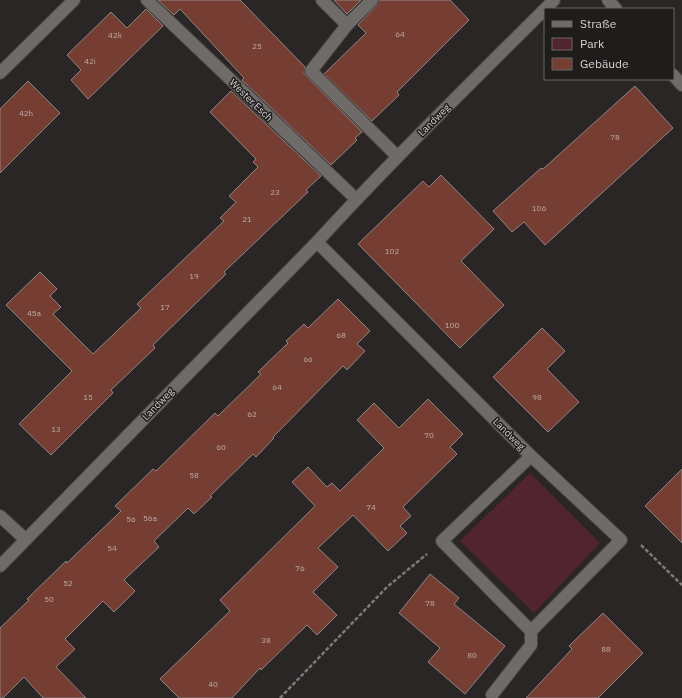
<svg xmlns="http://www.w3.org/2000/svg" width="682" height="698" viewBox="0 0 682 698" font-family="'IBM Plex Sans',sans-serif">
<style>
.green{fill:#522330}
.building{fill:#763d33;stroke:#8b8786}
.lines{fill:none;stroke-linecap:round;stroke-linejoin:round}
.minor-casing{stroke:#454241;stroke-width:14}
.path{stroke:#7d7b7a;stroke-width:2.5;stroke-dasharray:4 2;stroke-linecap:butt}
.minor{stroke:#6e6b69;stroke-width:12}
.labels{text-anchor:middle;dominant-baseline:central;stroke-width:3;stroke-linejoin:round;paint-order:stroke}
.number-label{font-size:8px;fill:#bdaeaa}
.street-label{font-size:10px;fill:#d5d3d2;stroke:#1f1d1b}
</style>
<rect width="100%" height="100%" fill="#292625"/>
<polygon class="green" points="530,473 600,543 534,613 460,541"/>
<g class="building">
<polygon points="158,0 240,0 305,67 304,73 306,76 362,132 355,138 357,140 331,165 242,80 244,78 180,9 174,15"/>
<polygon points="334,0 361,0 347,14"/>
<polygon points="379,0 450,0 469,20 397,92 399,95 372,121 324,74 366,33 358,25 377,5"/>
<polygon points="146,9 163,26 88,99 71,80 81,70 67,55 111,12 127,28"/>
<polygon points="28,81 60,113 0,173 0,109"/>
<polygon points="635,86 673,128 545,245 524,222 512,232 493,211 541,168 543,169"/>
<polygon points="231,91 321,176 306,190 308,192 224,272 226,274 153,345 155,348 111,390 113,393 51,455 19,424 72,371 6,305 40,272 57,289 50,296 61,307 53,314 93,354 141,308 137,304 224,221 220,218 236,202 229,196 258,167 253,162 256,159 210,112"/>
<polygon points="441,175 494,229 461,261 504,305 460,348 358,244 423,181 429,187"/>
<polygon points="338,299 370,331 357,344 365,351 347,370 343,366 273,437 274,438 256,457 253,454 210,496 212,497 194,514 188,508 154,541 159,547 124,580 135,591 114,612 103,601 65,639 75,649 56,667 86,698 43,698 24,677 3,698 0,698 0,628 29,600 27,599 66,561 67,563 121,511 115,506 153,469 156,471 215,413 218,416 261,374 258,372 288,343 286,341 304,324 308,328"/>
<polygon points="542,328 565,351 547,369 579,402 548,432 493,377"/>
<polygon points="428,399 463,434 450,447 457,454 403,507 411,516 400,526 407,533 388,551 353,515 318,548 338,567 313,592 337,615 317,635 307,625 261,670 260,668 232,698 179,698 160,679 230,611 220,600 315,506 292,482 308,467 327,487 332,483 340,491 384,448 357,420 374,403 399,428"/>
<polygon points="682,469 682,543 645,506"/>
<polygon points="430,574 459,598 454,604 505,646 465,694 428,662 440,648 399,613"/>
<polygon points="603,613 643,653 598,698 526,698 572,649 569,646"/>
</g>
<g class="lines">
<g class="minor-casing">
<g id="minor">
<polyline points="147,0 356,199"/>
<polyline points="322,0 347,25"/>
<polyline points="372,0 347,25 311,71 397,156"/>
<polyline points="608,0 616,9"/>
<polyline points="0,73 74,0"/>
<polyline points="673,75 682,85"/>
<polyline points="317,242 531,456 621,540 531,631 442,541 531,456"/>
<polyline points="0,516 25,539"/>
<path d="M0,566L317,242C393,159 474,80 554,0"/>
<polyline points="492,695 531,645 531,631"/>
</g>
</g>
<g class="path">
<polyline points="641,545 682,585"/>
<polyline points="280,698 387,587 427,554"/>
</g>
<use href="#minor" class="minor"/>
</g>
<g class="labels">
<g class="number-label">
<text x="400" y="34">64</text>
<text x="115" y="35">42k</text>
<text x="257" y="46">25</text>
<text x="90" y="61">42i</text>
<text x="26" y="113">42h</text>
<text x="615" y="137">78</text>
<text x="275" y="192">23</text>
<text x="539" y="208">106</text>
<text x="247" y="219">21</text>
<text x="392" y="251">102</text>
<text x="194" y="276">19</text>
<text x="165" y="307">17</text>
<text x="34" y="313">45a</text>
<text x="452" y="325">100</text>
<text x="341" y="335">68</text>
<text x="308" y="359">66</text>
<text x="277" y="387">64</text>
<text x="88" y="397">15</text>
<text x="537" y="397">98</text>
<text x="252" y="414">62</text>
<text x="56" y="429">13</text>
<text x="429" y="435">70</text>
<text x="221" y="447">60</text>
<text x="194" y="475">58</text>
<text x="371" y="507">74</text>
<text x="150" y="518">56a</text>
<text x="131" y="519">56</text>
<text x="112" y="548">54</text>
<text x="300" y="568">76</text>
<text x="68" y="583">52</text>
<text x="49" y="599">50</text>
<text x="430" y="603">78</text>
<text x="266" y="640">38</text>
<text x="606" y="649">88</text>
<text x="472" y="655">80</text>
<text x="213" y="684">40</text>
</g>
<g class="street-label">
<text transform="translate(251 100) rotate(44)">Wester Esch</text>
<text transform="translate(434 120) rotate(-45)">Landweg</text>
<text transform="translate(158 404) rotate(-46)">Landweg</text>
<text transform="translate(509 434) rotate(45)">Landweg</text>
</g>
</g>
<rect x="544" y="8" width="130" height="72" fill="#1f1d1b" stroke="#686664"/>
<rect x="552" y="21" width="20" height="6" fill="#6e6b69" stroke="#686664"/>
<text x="580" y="28" font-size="12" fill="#d5d3d2">Straße</text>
<rect x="552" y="38" width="20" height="12" fill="#522330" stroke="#686664"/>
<text x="580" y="48" font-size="12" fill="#d5d3d2">Park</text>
<rect x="552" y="58" width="20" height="12" fill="#763d33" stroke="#686664"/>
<text x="580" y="68" font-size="12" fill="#d5d3d2">Gebäude</text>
</svg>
